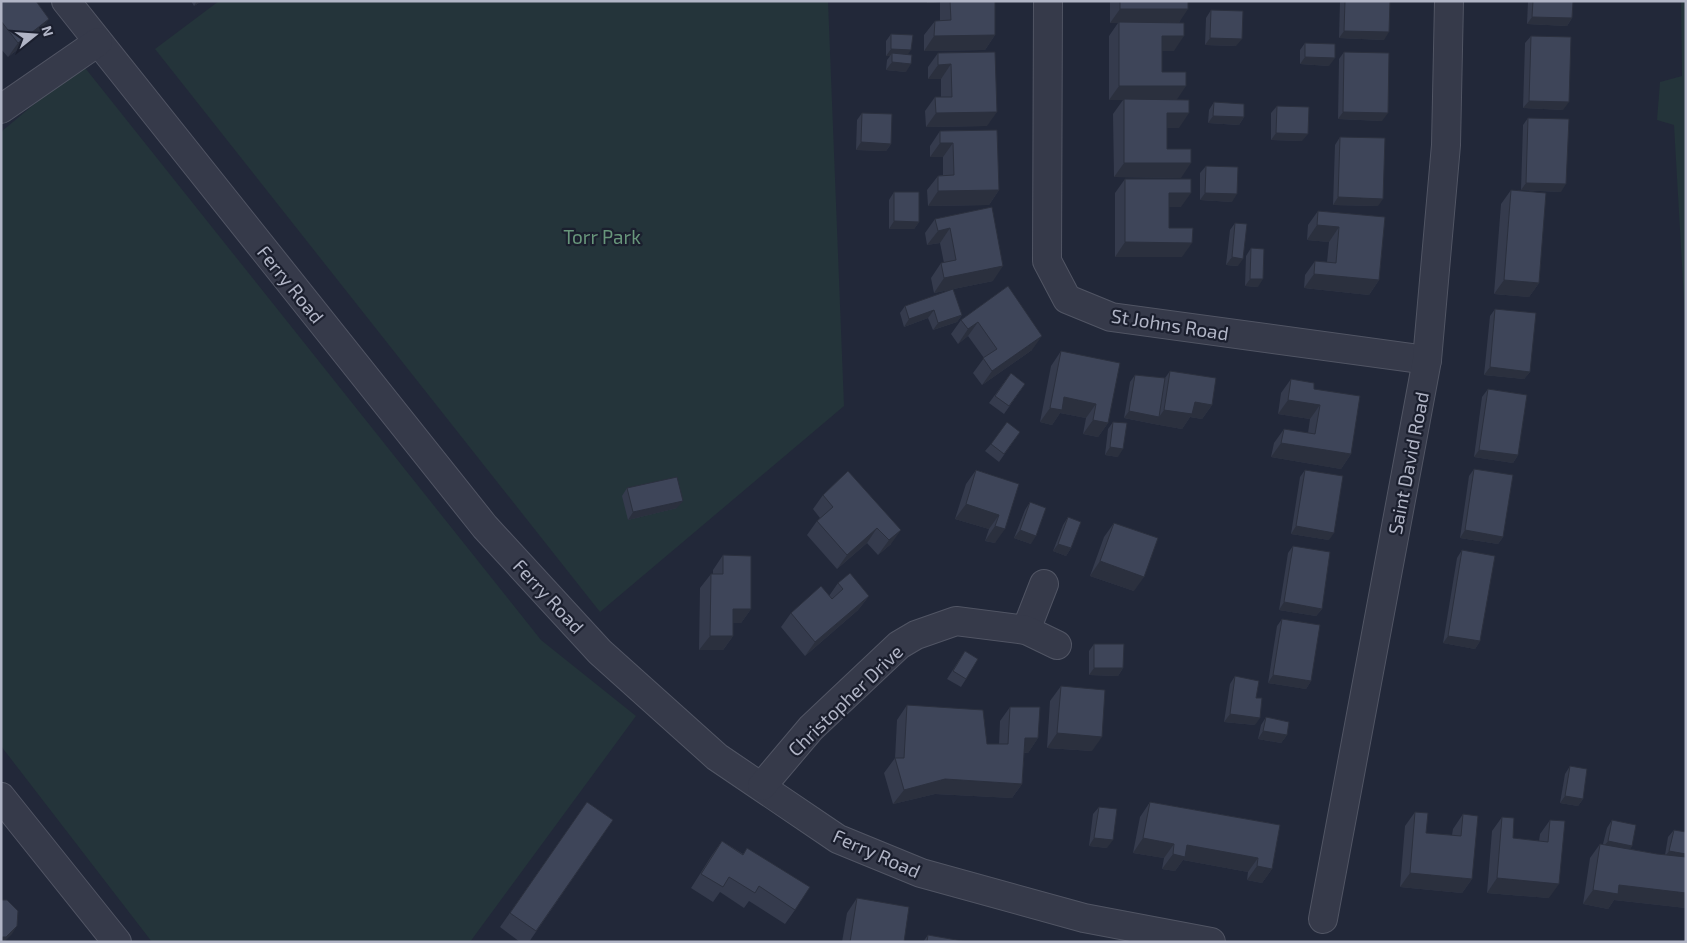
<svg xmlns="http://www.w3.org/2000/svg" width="1687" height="943" viewBox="0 0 1687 943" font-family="'Exo 2',sans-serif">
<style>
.green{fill:#24343a}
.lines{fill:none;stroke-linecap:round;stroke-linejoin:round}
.minor-casing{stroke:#515564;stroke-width:30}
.minor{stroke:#363a4a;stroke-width:28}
.wall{fill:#353b4d}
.shaded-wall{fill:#2b303e}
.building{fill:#3e4559;stroke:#2b303e}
.labels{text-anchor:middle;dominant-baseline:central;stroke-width:4.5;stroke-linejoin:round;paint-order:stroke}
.park-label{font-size:19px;fill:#68967b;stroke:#1b1f2e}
.street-label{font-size:19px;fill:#b1b5c6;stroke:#1b1f2e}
</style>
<rect width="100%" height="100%" fill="#222839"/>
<g class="green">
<polygon points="219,1 828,1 844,406 600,612 155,49"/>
<polygon points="1681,1 1686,1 1686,335 1674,125 1657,120 1660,82 1682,76"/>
<polygon points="82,64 541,640 636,716 470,942 152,942 1,746 1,132"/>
</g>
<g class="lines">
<g class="minor-casing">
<g id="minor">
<polyline points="66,1 485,527 600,652 717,757 838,839 921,873 1084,918 1211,942"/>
<polyline points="1048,1 1047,261 1067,299 1111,317 1427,360"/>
<polyline points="1,109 98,42"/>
<polyline points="1026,630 1044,584"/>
<polyline points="762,786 811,728 899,645 916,635 956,621 1026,630 1057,645"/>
<polyline points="1,797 117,942"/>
<polyline points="1323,919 1427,360 1446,145 1449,1"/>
</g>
</g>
<use href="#minor" class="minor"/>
</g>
<g class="wall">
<polygon points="1,1 39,33 8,57 1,49"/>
<polygon points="191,1 202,1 194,6"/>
<polygon points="927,1 995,1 995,35 985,50 924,51 924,35 935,21 940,21 940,2 927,3"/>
<polygon points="1110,1 1188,1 1179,23 1174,51 1162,51 1162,72 1176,100 1179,128 1167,128 1167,149 1181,178 1114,177 1113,114 1123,100 1109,100 1109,36 1118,23 1110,23"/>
<polygon points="1340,1 1390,1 1384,40 1339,38"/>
<polygon points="1528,1 1573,1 1572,18 1567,26 1527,24"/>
<polygon points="1211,10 1236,46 1205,45 1206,18"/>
<polygon points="891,34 908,54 906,72 886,70 887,60 890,56 886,56 886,41"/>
<polygon points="1531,36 1563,110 1523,108 1525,43"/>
<polygon points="1305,43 1329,66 1300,64 1300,50"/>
<polygon points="995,52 987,126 926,127 925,111 935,97 941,97 941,79 928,79 928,67 938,53"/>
<polygon points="1344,52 1382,121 1338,119 1339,59"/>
<polygon points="1214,102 1244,117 1239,125 1208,123 1209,110"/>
<polygon points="1277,106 1302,141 1271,140 1271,113"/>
<polygon points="862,113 891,144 886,151 856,150 857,120"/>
<polygon points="1528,118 1561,192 1521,190 1523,125"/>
<polygon points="997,130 999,190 989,205 928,206 927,190 938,176 943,175 943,157 930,157 930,146 940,131"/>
<polygon points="1340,137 1378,206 1333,205 1335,145"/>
<polygon points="1206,166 1232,202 1200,200 1200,173"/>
<polygon points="1125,179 1181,207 1169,207 1169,228 1182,257 1115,257 1115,193"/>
<polygon points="1511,190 1539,283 1529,297 1494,294 1501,204"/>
<polygon points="894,192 919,222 914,229 889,229 889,200"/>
<polygon points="992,207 993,281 934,293 931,278 941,263 944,263 940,243 927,245 925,233 935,219"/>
<polygon points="1318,211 1385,217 1379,280 1369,295 1304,288 1305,275 1315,261 1327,262 1329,242 1307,240 1308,225"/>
<polygon points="1235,223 1238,266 1226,265 1230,230"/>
<polygon points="1251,248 1258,287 1245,286 1246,256"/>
<polygon points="1008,286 1032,350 982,385 973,373 984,358 968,336 958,344 951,334 961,320"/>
<polygon points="905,306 962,315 957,322 933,330 928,318 904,327 900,313"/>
<polygon points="1495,309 1530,372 1524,379 1484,375 1490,316"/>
<polygon points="1061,351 1108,423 1098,437 1083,434 1086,418 1060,413 1052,425 1040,422 1051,366"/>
<polygon points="1170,371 1212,405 1202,419 1190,417 1182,429 1154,424 1124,418 1130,382 1135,375 1165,378"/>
<polygon points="1011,373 1025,384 1004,414 989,403"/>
<polygon points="1291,379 1314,389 1351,454 1341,469 1271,457 1274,443 1284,429 1308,433 1310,419 1278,414 1281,393"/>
<polygon points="1488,389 1518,455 1513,463 1474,457 1482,397"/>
<polygon points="1113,422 1118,457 1105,455 1108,429"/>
<polygon points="1020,432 999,462 985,451 991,444"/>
<polygon points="1474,469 1503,537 1498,544 1460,538 1469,476"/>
<polygon points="976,470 1019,484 995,543 985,541 989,529 955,519 966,484"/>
<polygon points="1305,470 1329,540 1291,534 1300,477"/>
<polygon points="848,471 891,544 878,555 867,543 837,569 807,535 817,521 820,518 813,509 823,495"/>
<polygon points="627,488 677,508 628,520 622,496"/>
<polygon points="1030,502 1031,544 1014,538 1025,510"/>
<polygon points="1068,517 1071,548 1066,556 1053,551 1063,525"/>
<polygon points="1114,523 1134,591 1090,576 1104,537"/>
<polygon points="1293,546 1322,609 1316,616 1279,610 1288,553"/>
<polygon points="1462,550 1480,641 1475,649 1443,643 1457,558"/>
<polygon points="723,555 751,609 741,623 733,623 733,636 723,650 699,650 700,588 711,574 713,574 713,570"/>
<polygon points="838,583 869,596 858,610 805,656 781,627 791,613 829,596"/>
<polygon points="1282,619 1311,681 1306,689 1268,683 1277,626"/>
<polygon points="1094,644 1123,668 1118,676 1089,675 1089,651"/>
<polygon points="965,651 966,679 961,687 947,679"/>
<polygon points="1235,676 1256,698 1255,725 1224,722 1230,684"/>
<polygon points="1061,686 1092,751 1047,748 1050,701"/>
<polygon points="907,705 987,744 999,744 1000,721 1010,707 1038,738 1028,753 1024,753 1022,784 1012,798 935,794 893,804 884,773 895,758 897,720"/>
<polygon points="1266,717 1287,735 1281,743 1258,739 1261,725"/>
<polygon points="1570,766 1583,799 1578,806 1560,803 1565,774"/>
<polygon points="587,802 613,820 529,942 520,942 500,927"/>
<polygon points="1150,802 1280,825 1272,869 1262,883 1247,880 1248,872 1183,860 1175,871 1162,869 1164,858 1133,853 1140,817"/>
<polygon points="1099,807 1107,848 1089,846 1093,814"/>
<polygon points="1415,812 1426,833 1452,835 1453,829 1463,814 1472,879 1462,893 1400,887 1405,826"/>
<polygon points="1502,817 1513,838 1539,841 1540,834 1550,820 1549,898 1487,893 1492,831"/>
<polygon points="1612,820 1632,846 1630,849 1657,854 1665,855 1668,837 1674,830 1686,908 1614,900 1608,909 1583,904 1590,858 1600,844 1603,844 1607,828"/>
<polygon points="722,841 743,854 747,848 795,910 785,924 749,901 744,908 720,892 713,902 691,888 712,855"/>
<polygon points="857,898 904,942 842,942 847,913"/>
<polygon points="928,935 968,942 923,942"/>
</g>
<g class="shaded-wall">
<polygon points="197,1 202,1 194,6"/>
<polygon points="928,1 941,1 940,2 927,3"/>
<polygon points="1120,9 1188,9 1178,24 1119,22 1118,23 1110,23"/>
<polygon points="1532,17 1572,18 1567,26 1527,24"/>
<polygon points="49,19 39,33 8,57 18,43"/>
<polygon points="1344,31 1389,32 1384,40 1339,38"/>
<polygon points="995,35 985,50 924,51 934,36"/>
<polygon points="1162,36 1184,36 1174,51 1152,51"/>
<polygon points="1210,38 1242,39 1236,46 1205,45"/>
<polygon points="891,49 911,50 906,57 892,53 890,56 886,56"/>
<polygon points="1305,57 1335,58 1329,66 1300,64"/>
<polygon points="892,62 911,64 906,72 886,70"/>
<polygon points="951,64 941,79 928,79 938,65"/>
<polygon points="1119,86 1186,86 1176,101 1109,100"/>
<polygon points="1529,101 1569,102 1563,110 1523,108"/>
<polygon points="997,112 987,126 926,127 936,113"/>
<polygon points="1343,112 1388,113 1382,121 1338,119"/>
<polygon points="1167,113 1189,113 1179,128 1156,128"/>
<polygon points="1213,116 1244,117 1239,125 1208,123"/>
<polygon points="1276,133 1308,134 1302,141 1271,140"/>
<polygon points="861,142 891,144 886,151 856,150"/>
<polygon points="940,143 953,143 943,157 930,157"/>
<polygon points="1124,163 1191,163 1181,178 1114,177"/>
<polygon points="1526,183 1566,184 1561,192 1521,190"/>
<polygon points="999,190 989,205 928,206 938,191"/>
<polygon points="1169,193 1191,193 1181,207 1159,207"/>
<polygon points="1205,193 1237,194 1232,202 1200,200"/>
<polygon points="1338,197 1383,199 1378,206 1333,205"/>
<polygon points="894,221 919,222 914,229 889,229"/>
<polygon points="1317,225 1339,227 1329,242 1307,240"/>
<polygon points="950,228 940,243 927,245 938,231"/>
<polygon points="1125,242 1192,243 1182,257 1115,257"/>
<polygon points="1232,257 1243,259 1238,266 1226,265"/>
<polygon points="1003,266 993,281 934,293 944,278"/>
<polygon points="1314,274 1379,280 1369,295 1304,288"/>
<polygon points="1250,279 1263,279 1258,287 1245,286"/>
<polygon points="1504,280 1539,283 1529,297 1494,294"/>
<polygon points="934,310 928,318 904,327 909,319"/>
<polygon points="962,315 957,322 933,330 938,323"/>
<polygon points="978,322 968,336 958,344 968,329"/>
<polygon points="1042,336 1032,350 982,385 992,371"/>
<polygon points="1490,367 1530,372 1524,379 1484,375"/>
<polygon points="1064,397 1096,404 1086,418 1060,413 1052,425 1040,422 1050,408"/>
<polygon points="1288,400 1320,405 1310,419 1278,414"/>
<polygon points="1195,402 1212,405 1202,419 1190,417 1182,429 1154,424 1124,418 1129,411 1159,417 1164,410"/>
<polygon points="1093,420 1108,423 1098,437 1083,434"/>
<polygon points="1281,443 1351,454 1341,469 1271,457"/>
<polygon points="1110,447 1123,449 1118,457 1105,455"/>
<polygon points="1479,450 1518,455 1513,463 1474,457"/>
<polygon points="683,501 677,508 628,520 633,512"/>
<polygon points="966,504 999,515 989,529 955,519"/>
<polygon points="995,526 1005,529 995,543 985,541"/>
<polygon points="1296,526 1334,533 1329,540 1291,534"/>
<polygon points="877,528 867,543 837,569 847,555"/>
<polygon points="901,530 891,544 878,555 889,540"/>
<polygon points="1020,530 1036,536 1031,544 1014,538"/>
<polygon points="1465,530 1503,537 1498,544 1460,538"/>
<polygon points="1058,544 1071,548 1066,556 1053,551"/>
<polygon points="1100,561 1144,577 1134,591 1090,576"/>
<polygon points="869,596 858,610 805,656 815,642"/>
<polygon points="1284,602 1322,609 1316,616 1279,610"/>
<polygon points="733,609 751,609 741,623 723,623"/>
<polygon points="710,636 733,636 723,650 699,650"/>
<polygon points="1448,636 1480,641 1475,649 1443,643"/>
<polygon points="1094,668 1123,668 1118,676 1089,675"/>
<polygon points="1273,675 1311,681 1306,689 1268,683"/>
<polygon points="1230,714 1260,718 1255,725 1224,722"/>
<polygon points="1263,731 1287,735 1281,743 1258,739"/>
<polygon points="1057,733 1102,737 1092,751 1047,748"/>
<polygon points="1025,738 1038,738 1028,753 1015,752"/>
<polygon points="945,779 1022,784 1012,798 935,794 893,804 904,790"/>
<polygon points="1565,796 1583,799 1578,806 1560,803"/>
<polygon points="1094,838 1113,840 1107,848 1089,846"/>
<polygon points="1143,838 1174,844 1164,858 1133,853"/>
<polygon points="1608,841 1632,846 1627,854 1602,849"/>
<polygon points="1187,845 1258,858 1248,872 1183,860 1175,871 1162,869 1173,854"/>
<polygon points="1669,851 1686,854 1686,862 1664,858"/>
<polygon points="1257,866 1272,869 1262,883 1247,880"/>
<polygon points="1410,873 1472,879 1462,893 1400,887"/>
<polygon points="1497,878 1559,884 1549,898 1487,893"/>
<polygon points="1619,885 1686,893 1686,908 1614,900 1608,909 1583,904 1593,890"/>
<polygon points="17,926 12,934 4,942 1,942 1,937"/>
</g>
<g class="building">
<polygon points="1,1 36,1 49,19 18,43 1,21"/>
<polygon points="950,1 995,1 995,35 934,36 935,21 951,20"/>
<rect x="1120" y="1" width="68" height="8"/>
<polygon points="1345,1 1390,1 1389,32 1344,31"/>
<polygon points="1533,1 1573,1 1572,18 1532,17"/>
<polygon points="1211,10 1243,11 1242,39 1210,38"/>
<polygon points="1119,22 1184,23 1184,36 1162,36 1162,72 1186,72 1186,86 1119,86"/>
<polygon points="891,34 913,35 911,50 891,49"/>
<polygon points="1531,36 1571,37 1569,102 1529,101"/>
<polygon points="1305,43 1335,44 1335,58 1305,57"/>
<polygon points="995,52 997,112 936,113 935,97 952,97 951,64 938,65 938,53"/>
<polygon points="1344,52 1389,53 1388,113 1343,112"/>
<polygon points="892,53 912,55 911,64 892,62"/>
<polygon points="1124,99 1189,100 1189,113 1167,113 1167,149 1191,149 1191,163 1124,163"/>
<polygon points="1214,102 1244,104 1244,117 1213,116"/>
<polygon points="1277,106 1309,107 1308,134 1276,133"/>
<polygon points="862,113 892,114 891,144 861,142"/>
<polygon points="1528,118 1569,119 1566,184 1526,183"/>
<polygon points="997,130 999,190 938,191 938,176 954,175 953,143 940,143 940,131"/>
<polygon points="1340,137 1385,138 1383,199 1338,197"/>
<polygon points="1206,166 1238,167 1237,194 1205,193"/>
<polygon points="1125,179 1191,179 1191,193 1169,193 1169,228 1193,228 1192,243 1125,242"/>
<polygon points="1511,190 1546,193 1539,283 1504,280"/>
<polygon points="894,192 919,192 919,222 894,221"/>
<polygon points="992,207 1003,266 944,278 941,263 956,260 950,228 938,231 935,219"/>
<polygon points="1318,211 1385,217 1379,280 1314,274 1315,261 1336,263 1339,227 1317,225"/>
<polygon points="1235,223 1247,224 1243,259 1232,257"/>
<polygon points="1251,248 1264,249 1263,279 1250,279"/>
<polygon points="1008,286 1042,336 992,371 983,358 997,349 978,322 968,329 961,320"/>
<polygon points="953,289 962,315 938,323 934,310 909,319 905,306"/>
<polygon points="1495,309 1536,313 1530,372 1490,367"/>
<polygon points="1061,351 1120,363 1108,423 1093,420 1096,404 1064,397 1062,410 1050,408"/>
<polygon points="1170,371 1216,378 1212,405 1195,402 1192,414 1164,410"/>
<polygon points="1011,373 1025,384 1009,406 995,396"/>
<polygon points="1135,375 1165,378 1159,417 1129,411"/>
<polygon points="1291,379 1314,383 1314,389 1360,396 1351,454 1281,443 1284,429 1315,434 1320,405 1288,400"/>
<polygon points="1488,389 1527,395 1518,455 1479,450"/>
<polygon points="1007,422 1020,432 1004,454 991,444"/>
<polygon points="1113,422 1127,423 1123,449 1110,447"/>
<polygon points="1474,469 1513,475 1503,537 1465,530"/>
<polygon points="976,470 1019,484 1005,529 995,526 999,515 966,504"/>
<polygon points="1305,470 1343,476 1334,533 1296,526"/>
<polygon points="848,471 901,530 889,540 877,528 847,555 817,521 833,507 823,495"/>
<polygon points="677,477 683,501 633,512 627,488"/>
<polygon points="1030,502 1046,508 1036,536 1020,530"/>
<polygon points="1068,517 1081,522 1071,548 1058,544"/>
<polygon points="1114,523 1158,538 1144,577 1100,561"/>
<polygon points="1293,546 1330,552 1322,609 1284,602"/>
<polygon points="1462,550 1495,556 1480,641 1448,636"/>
<polygon points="723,555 751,556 751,609 733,609 733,636 710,636 711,574 723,574"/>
<polygon points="850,573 869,596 815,642 791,613 821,586 832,599 843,589 838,583"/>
<polygon points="1282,619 1320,625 1311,681 1273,675"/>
<polygon points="1094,644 1124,644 1123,668 1094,668"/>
<polygon points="965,651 978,659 966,679 953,671"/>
<polygon points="1235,676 1259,681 1256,698 1262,698 1260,718 1230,714"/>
<polygon points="1061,686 1105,690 1102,737 1057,733"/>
<polygon points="907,705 983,710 987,744 1008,744 1010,707 1040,707 1038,738 1025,738 1022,784 945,779 904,790 895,758 904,758"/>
<polygon points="1266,717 1289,722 1287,735 1263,731"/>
<polygon points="1570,766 1587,769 1583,799 1565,796"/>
<polygon points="587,802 613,820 536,931 510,913"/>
<polygon points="1150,802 1280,825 1272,869 1257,866 1258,858 1187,845 1185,857 1173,854 1174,844 1143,838"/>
<polygon points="1099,807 1117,809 1113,840 1094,838"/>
<polygon points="1415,812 1428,813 1426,833 1461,836 1463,814 1478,816 1472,879 1410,873"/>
<polygon points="1502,817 1514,818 1513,838 1548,842 1550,820 1565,821 1559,884 1497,878"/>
<polygon points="1612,820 1636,825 1632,846 1608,841"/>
<polygon points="1674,830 1686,832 1686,854 1669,851"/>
<polygon points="722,841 743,855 747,848 810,887 795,910 759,886 755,893 729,877 723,887 701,874"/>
<polygon points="1600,844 1657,854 1686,857 1686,893 1619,885 1618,894 1593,890"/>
<polygon points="857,898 909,907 904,942 850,942"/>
<polygon points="1,900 7,900 18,911 17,926 6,937 1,937"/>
<polygon points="928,935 968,942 927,942"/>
</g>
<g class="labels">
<g class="park-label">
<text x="602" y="236">Torr Park</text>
</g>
<g class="street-label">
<text transform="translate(291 284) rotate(51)">Ferry Road</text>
<text transform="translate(1170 324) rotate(9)">St Johns Road</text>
<text transform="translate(1408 463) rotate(-79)">Saint David Road</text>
<text transform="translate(549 596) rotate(47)">Ferry Road</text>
<text transform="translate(845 700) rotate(-44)">Christopher Drive</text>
<text transform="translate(877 853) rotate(24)">Ferry Road</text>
</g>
</g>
<rect width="1687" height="943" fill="none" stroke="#b1b5c6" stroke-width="5"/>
<g transform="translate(35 35) rotate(73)" stroke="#1b1f2e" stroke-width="4" paint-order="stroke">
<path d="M0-4L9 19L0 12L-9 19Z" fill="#b1b5c6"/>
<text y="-8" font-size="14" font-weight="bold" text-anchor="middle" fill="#b1b5c6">N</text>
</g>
</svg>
